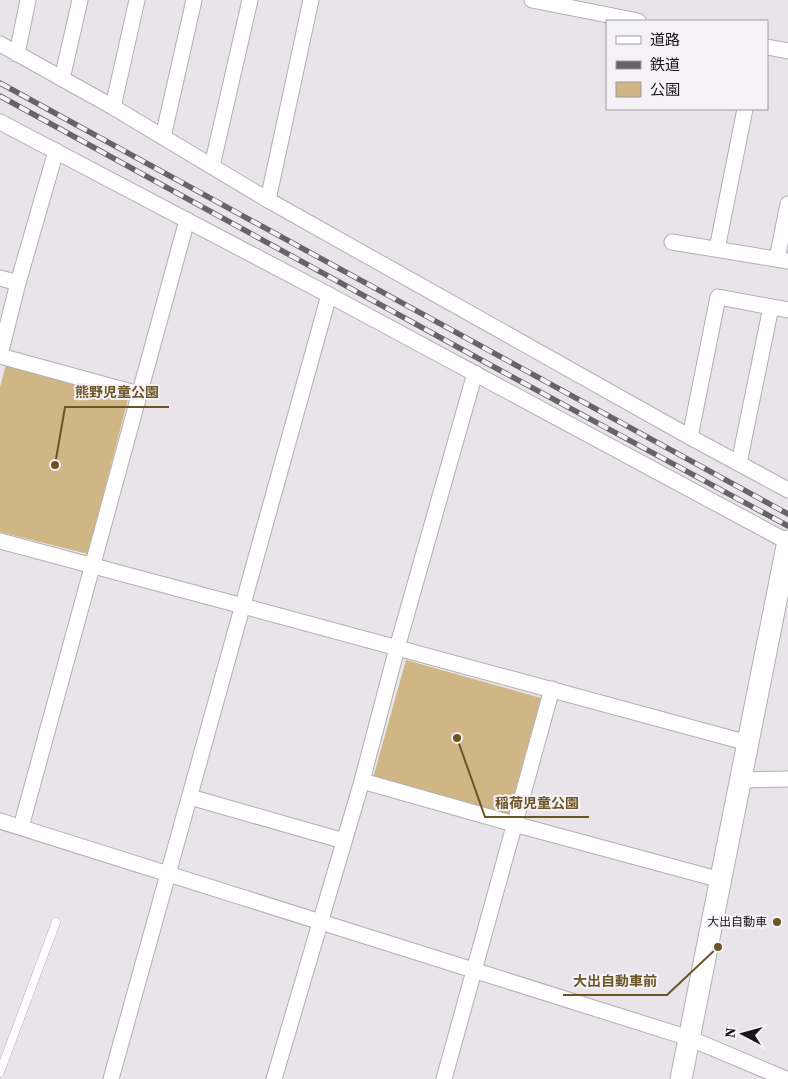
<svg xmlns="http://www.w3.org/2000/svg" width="788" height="1079" viewBox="0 0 788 1079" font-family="'Source Serif 4','Noto Sans JP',serif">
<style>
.green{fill:#d0b685}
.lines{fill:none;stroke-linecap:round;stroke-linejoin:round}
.lane-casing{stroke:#b2aeb3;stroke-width:9}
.street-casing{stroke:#b2aeb3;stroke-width:17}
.secondary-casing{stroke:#b2aeb3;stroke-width:23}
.lane{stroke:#fff;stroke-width:8}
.street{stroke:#fff;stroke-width:15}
.secondary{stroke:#fff;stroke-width:21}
.rail-casing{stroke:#676467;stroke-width:5.5}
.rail{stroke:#f5f2f7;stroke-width:4;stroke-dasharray:11;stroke-linecap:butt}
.poi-dot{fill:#6c5525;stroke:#f5f2f7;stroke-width:2}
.labels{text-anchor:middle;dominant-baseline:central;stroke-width:4;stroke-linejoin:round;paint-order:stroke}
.poi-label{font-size:12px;fill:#181618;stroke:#f5f2f7;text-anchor:end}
.leader{fill:none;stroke:#6c5525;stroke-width:2}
.callout-dot{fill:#6c5525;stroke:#f5f2f7;stroke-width:2}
.callout-label{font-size:14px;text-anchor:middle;font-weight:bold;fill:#6c5525;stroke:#f5f2f7;stroke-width:4;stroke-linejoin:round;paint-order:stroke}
</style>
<rect width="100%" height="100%" fill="#e8e4ea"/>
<g class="green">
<polygon points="6,365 128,399 88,554 0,532 0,387"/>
<polygon points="406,660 541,698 508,816 373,778"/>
</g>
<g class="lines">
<g class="lane-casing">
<polyline id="lane" points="0,1072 56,922"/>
</g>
<g class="street-casing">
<g id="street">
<polyline points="532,0 638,21"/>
<polyline points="0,44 113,107 268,200 690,437 788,490"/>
<polyline points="767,47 788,51"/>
<polyline points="17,54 28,0"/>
<polyline points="62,79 80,0"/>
<polyline points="113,107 137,0"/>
<polyline points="0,122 329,295 788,542"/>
<polyline points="163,137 194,0"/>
<polyline points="212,166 250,0"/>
<polyline points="268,200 311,0"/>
<polyline points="672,242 788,261"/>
<polyline points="717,249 745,109"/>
<polyline points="777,259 788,204"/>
<polyline points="0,278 18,283"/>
<polyline points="0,355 18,283 56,151"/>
<polyline points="0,356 139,394"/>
<polyline points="690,437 718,297 788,310"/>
<polyline points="739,463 771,307"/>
<polyline points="0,541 243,606 748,743"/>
<polyline points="741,780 788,779"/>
<polyline points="362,781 514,824 721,880"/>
<polyline points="190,797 344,841"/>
<polyline points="0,821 689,1038 786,1079"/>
<polyline points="21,827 187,220"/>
<polyline points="111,1079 329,295"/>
<polyline points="274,1079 362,781 397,648 475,373"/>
<polyline points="444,1079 552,689"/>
</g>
</g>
<g class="secondary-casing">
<polyline id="secondary" points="681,1079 788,541"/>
</g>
<use href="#lane" class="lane"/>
<use href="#street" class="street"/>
<use href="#secondary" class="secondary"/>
<g class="rail-casing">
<g id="rail">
<polyline points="0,83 788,514"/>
<polyline points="0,96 494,367 788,526"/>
</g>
</g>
<use href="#rail" class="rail"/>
</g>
<circle class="poi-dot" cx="777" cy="922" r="5"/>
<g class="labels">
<g class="poi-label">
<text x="767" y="922">大出自動車</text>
</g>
</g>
<path class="leader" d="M55 465L65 407H169M457 738L485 817H589M718 947L667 995H563"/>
<g class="callout-dot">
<circle cx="55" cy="465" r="5"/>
<circle cx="457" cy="738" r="5"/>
<circle cx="718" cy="947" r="5"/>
</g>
<g class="callout-label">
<text x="117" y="397">熊野児童公園</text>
<text x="537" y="808">稲荷児童公園</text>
<text x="615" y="986">大出自動車前</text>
</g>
<rect x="606" y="20" width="162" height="90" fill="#f5f2f7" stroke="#9d9a9e"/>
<rect x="616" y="36" width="25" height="8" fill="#ffffff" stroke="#9d9a9e"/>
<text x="650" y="45" font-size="15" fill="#181618">道路</text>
<rect x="616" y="61" width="25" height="8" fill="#676467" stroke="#9d9a9e"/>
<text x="650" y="70" font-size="15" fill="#181618">鉄道</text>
<rect x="616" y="82" width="25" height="15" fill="#d0b685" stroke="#9d9a9e"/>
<text x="650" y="95" font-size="15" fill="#181618">公園</text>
<g transform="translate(743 1034) rotate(276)" stroke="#f5f2f7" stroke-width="4" paint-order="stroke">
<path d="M0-4L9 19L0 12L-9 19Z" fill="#181618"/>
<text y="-8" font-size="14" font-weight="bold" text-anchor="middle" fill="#181618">N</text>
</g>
</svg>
